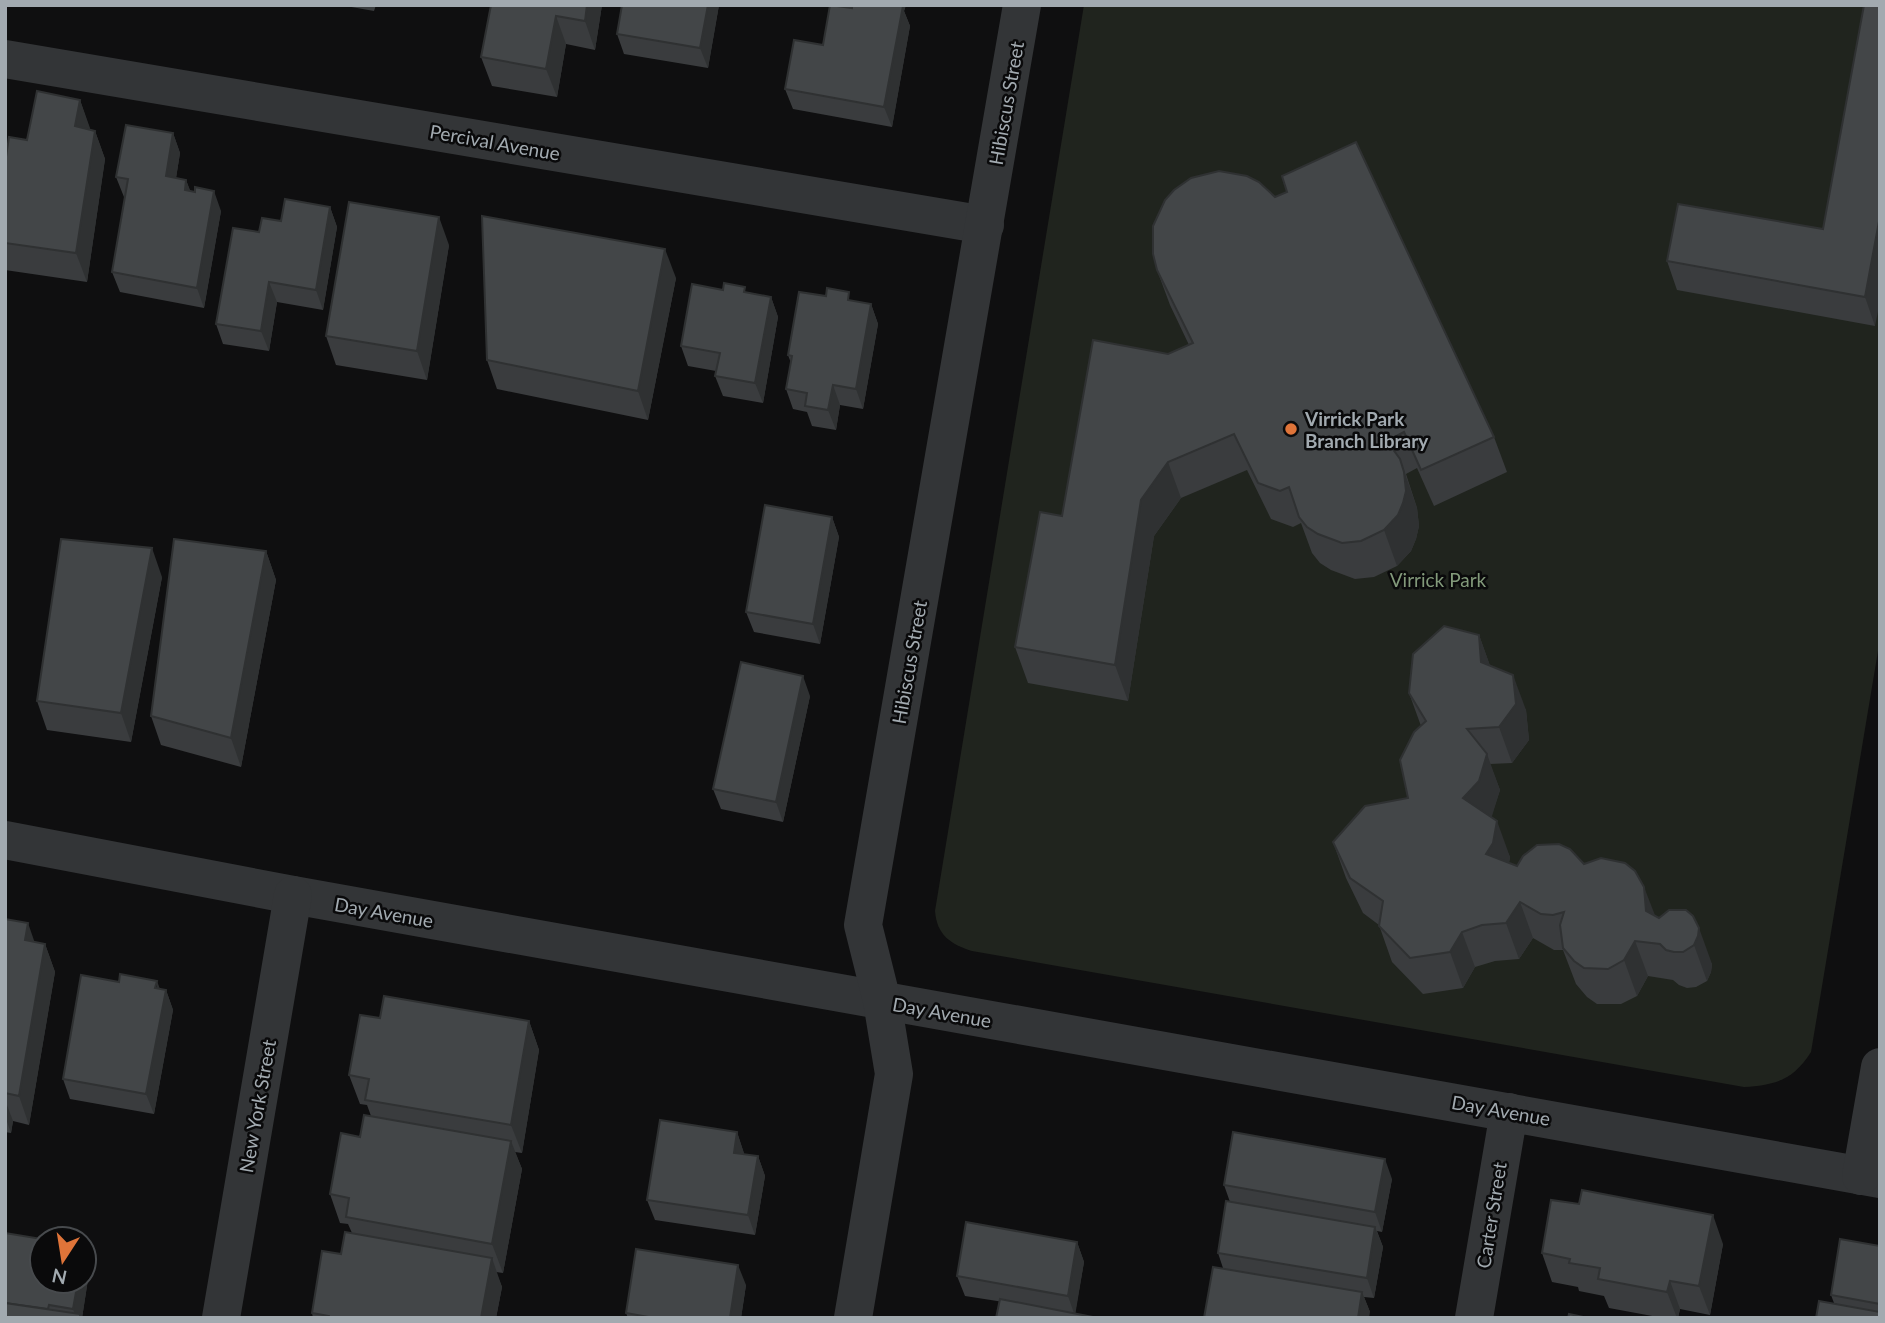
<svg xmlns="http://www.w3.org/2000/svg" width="1885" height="1323" viewBox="0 0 1885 1323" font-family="Lato,sans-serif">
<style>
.green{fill:#20241e}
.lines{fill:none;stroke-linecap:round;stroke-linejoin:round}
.minor{stroke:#333537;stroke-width:38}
.wall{fill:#3a3c3e}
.shaded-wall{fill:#2f3132}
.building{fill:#434648;stroke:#2f3132;stroke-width:2}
.poi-dot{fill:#df7439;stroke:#0a0a0b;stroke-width:2.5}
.labels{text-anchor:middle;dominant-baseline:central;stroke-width:5;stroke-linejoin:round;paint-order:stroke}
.street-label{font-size:19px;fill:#a2aab0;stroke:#0a0a0b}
.poi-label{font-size:19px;font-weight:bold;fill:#a2aab0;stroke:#0a0a0b;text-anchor:start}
.park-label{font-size:19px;fill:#82997a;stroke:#0a0a0b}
</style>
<rect width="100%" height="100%" fill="#0f0f10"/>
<path class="green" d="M1084,5H1880V639L1811,1052C1793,1080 1776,1085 1744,1087L972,951C950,944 937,935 935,911Z"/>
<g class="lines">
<g class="minor">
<polyline points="5,59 985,225"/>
<polyline points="5,840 293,895 1880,1179"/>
<polyline points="1861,1176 1880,1067"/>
<polyline points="221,1318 293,895"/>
<polyline points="853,1318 894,1074 882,1001 863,925 1022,5"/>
<polyline points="1474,1318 1509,1112"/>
</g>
</g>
<g class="wall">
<polygon points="340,5 376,5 374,11"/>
<polygon points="491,5 602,5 595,50 566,44 557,97 492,86 481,57"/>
<polygon points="719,5 708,68 624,54 617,34"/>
<polygon points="852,5 906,5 904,11 910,26 892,127 793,109 785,89 823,45 852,8"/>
<polygon points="1864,5 1875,326 1677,290 1667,261 1823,229"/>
<polygon points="80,100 90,130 95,131 105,159 87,282 5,270 5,163 27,140"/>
<polygon points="173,133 180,153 176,178 186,180 190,191 221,211 204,308 120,292 112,272 125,197 124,197 116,177"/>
<polygon points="330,207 337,227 323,310 277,302 269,351 223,344 216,324 259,232 281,221"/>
<polygon points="449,245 427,380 336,365 326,336"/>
<polygon points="1157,270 1494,437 1507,472 1434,506 1417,468 1406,474 1417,508 1419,526 1416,539 1411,551 1397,566 1374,577 1355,579 1331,570 1320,563 1312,553 1301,523 1293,527 1271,519 1247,470 1181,498 1154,536 1128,701 1028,683 1015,647 1062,516 1168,354 1189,345 1170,305"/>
<polygon points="676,278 648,420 497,389 487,360"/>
<polygon points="723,290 747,292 771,297 778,317 763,403 723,396 715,376 716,371 688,366 681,346"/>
<polygon points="853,301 871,304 878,324 863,409 840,405 836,430 812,426 807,412 793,409 786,389 791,363 788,355"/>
<polygon points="832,517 839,537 820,644 754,632 746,612"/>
<polygon points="266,551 276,580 241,767 161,745 151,716"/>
<polygon points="162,577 131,742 47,730 37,701"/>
<polygon points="1479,635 1490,666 1526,710 1529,740 1512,763 1490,764 1500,790 1491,817 1510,857 1509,863 1517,866 1584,864 1655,916 1659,918 1669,910 1712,964 1711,972 1707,981 1696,987 1687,988 1679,985 1673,980 1648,976 1637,996 1621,1004 1597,1004 1587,997 1576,984 1563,950 1554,950 1533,938 1519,959 1495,961 1475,967 1463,988 1423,994 1392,962 1379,925 1363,913 1346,878 1333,842 1408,798 1421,726 1409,693"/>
<polygon points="810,696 783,822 721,809 713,789"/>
<polygon points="5,919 35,942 45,944 55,972 29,1125 13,1121 11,1133 5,1132"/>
<polygon points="159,989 166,990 173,1010 154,1114 70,1099 63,1079"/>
<polygon points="380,1018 529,1021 539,1050 522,1153 515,1152 522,1169 503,1273 496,1272 502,1287 496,1318 313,1318 312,1313 352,1233 348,1224 340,1223 330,1194 371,1116 367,1105 360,1104 349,1075"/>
<polygon points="737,1132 744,1154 758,1156 765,1176 755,1235 655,1220 647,1200"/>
<polygon points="1392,1179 1382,1232 1377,1231 1383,1247 1374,1298 1364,1297 1370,1312 1223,1268 1218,1253 1230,1202 1224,1185"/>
<polygon points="1077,1242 1084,1262 1075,1313 965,1296 957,1276"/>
<polygon points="1723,1244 1710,1315 1680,1309 1678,1318 1663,1318 1609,1308 1604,1296 1579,1291 1578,1287 1552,1282 1542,1253"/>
<polygon points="1880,1246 1880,1318 1834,1303 1831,1295"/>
<polygon points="84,1258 89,1273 82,1318 5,1318 84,1281"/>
<polygon points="746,1285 741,1318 628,1318 626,1313"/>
</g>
<g class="shaded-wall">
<polygon points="587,5 602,5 595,50 585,21"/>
<polygon points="708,5 719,5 708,68 700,48"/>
<polygon points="895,5 906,5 904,11 910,26 892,127 884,107"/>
<polygon points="556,16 566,44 557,97 546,69"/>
<polygon points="80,100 90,128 85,155 75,126"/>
<polygon points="95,131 105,159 87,282 76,253"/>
<polygon points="173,133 180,153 173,197 166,176"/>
<polygon points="186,180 194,200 185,190"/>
<polygon points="214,191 221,211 204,308 197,288"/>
<polygon points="330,207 337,227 323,310 316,290"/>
<polygon points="1880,216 1880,302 1875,326 1865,297"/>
<polygon points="439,217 449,245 427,380 417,351"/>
<polygon points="665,249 676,278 648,420 638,391"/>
<polygon points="269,282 277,302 269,351 261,331"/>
<polygon points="771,297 778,317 763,403 755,383"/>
<polygon points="871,304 878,324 863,409 856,389"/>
<polygon points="833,385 840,405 836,430 828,410"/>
<polygon points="1400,459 1417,508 1419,526 1416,539 1411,551 1397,566 1384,530"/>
<polygon points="1168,462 1181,498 1154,536 1128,701 1115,665 1141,500"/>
<polygon points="832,517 839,537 820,644 813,624"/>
<polygon points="152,548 162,577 131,742 121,713"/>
<polygon points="266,551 276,580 241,767 231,738"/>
<polygon points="1479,635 1492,671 1481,662"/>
<polygon points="1513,675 1526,710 1529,740 1512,763 1499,727"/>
<polygon points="803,676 810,696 783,822 776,802"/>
<polygon points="1487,754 1500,790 1492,816 1476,834 1463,798"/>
<polygon points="1497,821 1510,857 1506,879 1486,854"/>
<polygon points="1644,887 1658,923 1646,911"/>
<polygon points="1520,902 1533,938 1519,959 1506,923"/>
<polygon points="28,923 38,952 25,940"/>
<polygon points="1699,928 1712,964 1711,972 1707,981 1694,945"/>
<polygon points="1462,932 1475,967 1463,988 1450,952"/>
<polygon points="1635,941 1648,976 1637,996 1624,960"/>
<polygon points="45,944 55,972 29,1125 19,1096"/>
<polygon points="157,981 164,1000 166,990 173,1010 154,1114 146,1094"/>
<polygon points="529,1021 539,1050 522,1153 511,1125"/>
<polygon points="5,1100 13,1121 11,1133 5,1116"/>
<polygon points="737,1132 744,1153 741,1173 734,1153"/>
<polygon points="511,1141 522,1169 503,1273 492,1244"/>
<polygon points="758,1156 765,1176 755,1235 748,1215"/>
<polygon points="1385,1159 1392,1179 1382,1232 1375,1212"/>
<polygon points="1713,1215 1723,1244 1710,1315 1699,1286"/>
<polygon points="1375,1227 1383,1247 1374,1298 1367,1278"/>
<polygon points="1077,1242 1084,1262 1075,1316 1068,1296"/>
<polygon points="84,1258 89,1273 82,1318 76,1318 73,1309 78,1281 84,1281"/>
<polygon points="492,1258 502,1287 496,1318 481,1318"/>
<polygon points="738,1265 746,1285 741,1318 730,1318"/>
<polygon points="1670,1281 1680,1309 1678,1318 1677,1318 1667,1292"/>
<polygon points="1362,1292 1370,1312 1369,1318 1358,1318"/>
</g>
<g class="building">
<polygon points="491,5 587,5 585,21 556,16 546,69 481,57"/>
<polygon points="622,5 708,5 700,48 617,34"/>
<polygon points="830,5 852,8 852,5 898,5 903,6 884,107 785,89 794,40 823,45"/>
<polygon points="1864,5 1880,5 1880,216 1865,297 1667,261 1678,204 1823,229"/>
<polygon points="37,91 80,100 75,126 95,131 76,253 5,243 5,163 9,137 27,140"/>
<polygon points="126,125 173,133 166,176 186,180 185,190 195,192 195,187 214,191 197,288 112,272 128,179 116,177"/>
<polygon points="1356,142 1494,437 1421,470 1404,432 1387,441 1400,459 1404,472 1406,491 1403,503 1398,515 1384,530 1361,541 1342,543 1318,534 1307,527 1299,517 1289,487 1280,491 1258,483 1234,434 1168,462 1141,500 1115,665 1015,647 1040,512 1062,516 1093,340 1168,354 1193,343 1157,270 1153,254 1153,226 1165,200 1174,190 1191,178 1219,171 1247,176 1259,182 1275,197 1287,192 1282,176"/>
<polygon points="285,199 330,207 316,290 269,282 261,331 216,324 233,228 259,232 262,218 281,221"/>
<polygon points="349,202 439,217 417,351 326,336"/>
<polygon points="482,216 665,249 638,391 487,360"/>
<polygon points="724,283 745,287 744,292 771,297 755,383 715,376 720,353 681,346 692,284 723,290"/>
<polygon points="827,288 849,292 848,300 871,304 856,389 833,385 828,410 805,406 807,393 786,389 792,356 788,355 799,292 826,296"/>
<polygon points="765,505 832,517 813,624 746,612"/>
<polygon points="61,539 152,548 121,713 37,701"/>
<polygon points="174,539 266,551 231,738 151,716"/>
<polygon points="1444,626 1479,635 1481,662 1513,675 1516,704 1499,727 1467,729 1487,754 1479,781 1463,798 1497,821 1493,843 1486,854 1517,866 1523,856 1537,845 1559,844 1570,849 1584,864 1601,858 1625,863 1635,871 1644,887 1646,911 1659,918 1669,910 1686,910 1693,916 1699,928 1698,936 1694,945 1683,952 1674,952 1666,950 1660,944 1635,941 1624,960 1608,969 1584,968 1574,961 1563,948 1560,925 1564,912 1553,915 1541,914 1520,902 1506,923 1482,925 1462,932 1450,952 1410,958 1379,926 1383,901 1350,878 1333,842 1365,806 1408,798 1400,760 1414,732 1426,721 1409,693 1413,654"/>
<polygon points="741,662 803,676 776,802 713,789"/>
<polygon points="5,919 28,923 25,940 45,944 19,1096 5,1093"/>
<polygon points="120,974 157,981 155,988 166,990 146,1094 63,1079 81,975 119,982"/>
<polygon points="384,996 529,1021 511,1125 365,1100 369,1079 349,1075 360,1015 380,1018"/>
<polygon points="364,1115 511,1141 492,1244 346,1217 349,1198 330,1194 341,1133 360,1137"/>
<polygon points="660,1120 737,1132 734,1153 758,1156 748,1215 647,1200"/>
<polygon points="1233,1132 1385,1159 1375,1212 1224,1185"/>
<polygon points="1582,1190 1713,1215 1699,1286 1670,1281 1667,1292 1598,1279 1600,1268 1569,1263 1570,1259 1542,1253 1551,1200 1579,1204"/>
<polygon points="1226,1201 1375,1227 1367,1278 1218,1253"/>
<polygon points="966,1222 1077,1242 1068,1296 957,1276"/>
<polygon points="345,1232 492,1258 481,1318 329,1318 329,1316 312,1313 322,1251 341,1254"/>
<polygon points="5,1233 42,1239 42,1281 78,1281 73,1309 49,1305 48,1309 5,1303"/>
<polygon points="1840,1239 1880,1246 1880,1304 1831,1295"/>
<polygon points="636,1249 738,1265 730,1318 654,1318 626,1313"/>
<polygon points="1213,1267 1362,1292 1358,1318 1204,1318"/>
<polygon points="1000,1299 1098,1318 996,1318"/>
<polygon points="1819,1301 1880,1312 1880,1318 1816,1318"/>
<polygon points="5,1303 80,1314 80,1318 5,1318"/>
<polygon points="1569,1314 1588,1318 1568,1318"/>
</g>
<circle class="poi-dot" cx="1291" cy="429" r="7"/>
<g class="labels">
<g class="street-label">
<text transform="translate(1006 103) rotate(-80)">Hibiscus Street</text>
<text transform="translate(495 142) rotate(10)">Percival Avenue</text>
<text transform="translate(909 662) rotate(-80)">Hibiscus Street</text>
<text transform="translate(384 912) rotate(10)">Day Avenue</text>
<text transform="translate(942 1012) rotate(10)">Day Avenue</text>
<text transform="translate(257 1106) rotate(-80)">New York Street</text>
<text transform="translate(1501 1110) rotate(10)">Day Avenue</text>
<text transform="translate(1491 1215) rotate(-81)">Carter Street</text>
</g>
<g class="poi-label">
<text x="1305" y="418">Virrick Park<tspan x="1305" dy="22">Branch Library</tspan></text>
</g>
<g class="park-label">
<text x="1438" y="579">Virrick Park</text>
</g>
</g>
<rect width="1885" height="1323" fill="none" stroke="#a2aab0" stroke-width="14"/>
<g transform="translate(63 1260) rotate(192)"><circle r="33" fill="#0a0a0b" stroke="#474a4d" stroke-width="2"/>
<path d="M0-5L12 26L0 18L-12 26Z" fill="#df7439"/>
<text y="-10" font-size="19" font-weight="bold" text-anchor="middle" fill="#a2aab0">N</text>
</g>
</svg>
